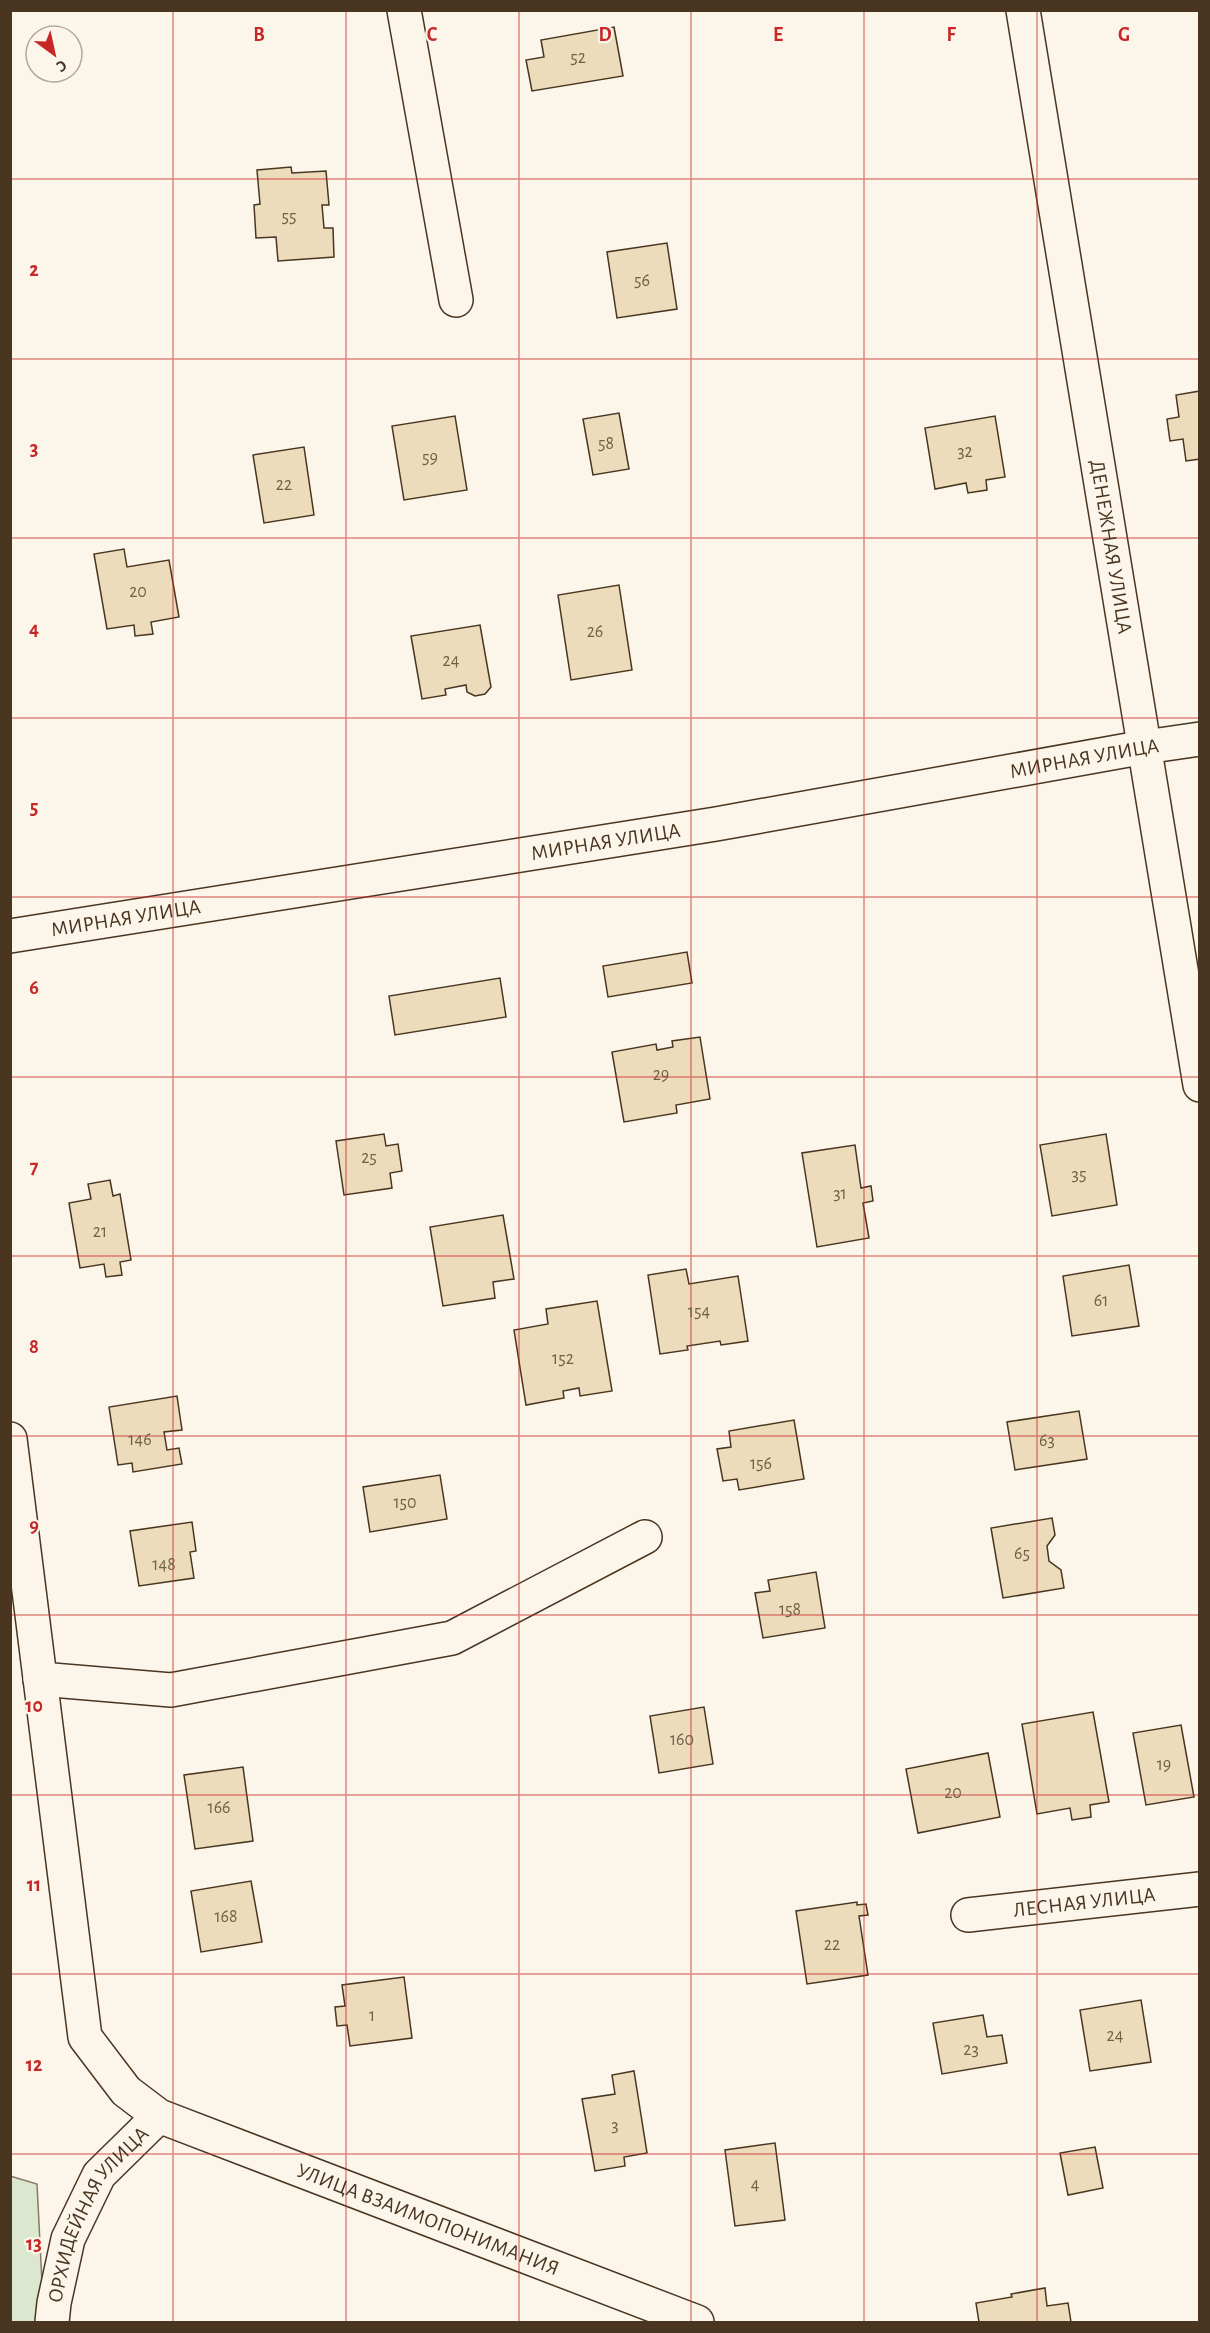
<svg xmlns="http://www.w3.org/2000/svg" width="1210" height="2333" viewBox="0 0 1210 2333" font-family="'Alegreya Sans',sans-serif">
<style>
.green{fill:#dce7d0;stroke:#887966;stroke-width:1.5}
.building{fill:#ecdcbc;stroke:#4a3520;stroke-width:1.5}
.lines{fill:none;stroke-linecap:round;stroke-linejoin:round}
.minor-casing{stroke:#4a3520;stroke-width:36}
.minor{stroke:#fbf6e9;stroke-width:33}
.grid{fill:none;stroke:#c62828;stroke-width:1.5;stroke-opacity:0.55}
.labels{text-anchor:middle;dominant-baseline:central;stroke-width:4.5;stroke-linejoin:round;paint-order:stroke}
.number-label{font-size:18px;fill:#725f47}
.street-label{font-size:21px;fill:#4a3520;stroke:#fbf6e9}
.grid-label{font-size:20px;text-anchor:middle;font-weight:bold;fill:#c62828;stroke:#fbf6e9;stroke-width:4.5;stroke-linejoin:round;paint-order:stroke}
</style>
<rect width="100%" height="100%" fill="#fbf6e9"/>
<polygon class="green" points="10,2176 37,2184 44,2322 11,2322"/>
<g class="building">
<polygon points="614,27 623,76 532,91 526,60 544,57 541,40"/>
<polygon points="291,167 292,173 326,171 329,205 322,205 324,228 333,228 334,257 278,261 276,237 256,238 254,205 260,204 257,170"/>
<polygon points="667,243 677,309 617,318 607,252"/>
<polygon points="1200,391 1200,459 1186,461 1183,439 1170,441 1167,419 1179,417 1176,395"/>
<polygon points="619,413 629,469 593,475 583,419"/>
<polygon points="455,416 467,490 404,500 392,426"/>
<polygon points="995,416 1005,477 986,480 987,490 968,493 966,483 935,489 925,428"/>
<polygon points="304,447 314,515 264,523 253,455"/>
<polygon points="124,549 127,567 169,560 179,617 151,622 153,634 135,636 134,625 107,629 94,554"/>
<polygon points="619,585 632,670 571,680 558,595"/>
<polygon points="480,625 491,687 485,694 475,696 467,692 466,685 445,689 446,695 422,699 411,636"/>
<polygon points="687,952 692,983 608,997 603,966"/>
<polygon points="500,978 506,1017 395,1035 389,996"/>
<polygon points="700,1037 710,1099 676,1105 677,1113 624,1122 612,1052 656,1044 657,1050 673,1047 672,1041"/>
<polygon points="384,1134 386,1146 398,1144 402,1171 390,1173 392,1188 344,1195 336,1141"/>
<polygon points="1106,1134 1117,1205 1052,1216 1040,1145"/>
<polygon points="855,1145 861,1188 871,1186 873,1201 863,1203 869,1238 817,1247 802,1153"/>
<polygon points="110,1180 113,1196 120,1194 131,1260 120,1262 122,1275 106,1277 104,1264 80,1268 69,1203 91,1199 88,1184"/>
<polygon points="503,1215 514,1279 493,1282 495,1298 443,1306 430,1227"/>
<polygon points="1129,1265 1139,1326 1072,1336 1063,1276"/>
<polygon points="686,1269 689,1284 738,1276 748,1341 721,1345 720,1341 687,1346 688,1350 660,1354 648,1275"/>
<polygon points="597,1301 612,1391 580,1396 579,1388 563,1391 564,1398 526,1405 514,1330 548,1324 546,1309"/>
<polygon points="177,1396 182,1430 164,1432 167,1450 179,1448 182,1464 133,1472 132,1463 118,1465 109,1407"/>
<polygon points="1079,1411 1087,1459 1015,1470 1007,1422"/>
<polygon points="794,1420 804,1479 739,1490 737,1479 723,1481 717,1449 731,1447 729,1431"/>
<polygon points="440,1475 447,1519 370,1532 363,1487"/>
<polygon points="1052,1518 1055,1535 1047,1546 1049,1561 1061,1570 1064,1588 1003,1598 991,1528"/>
<polygon points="192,1522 196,1551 190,1552 194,1578 139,1586 130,1531"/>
<polygon points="816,1572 825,1628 763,1638 755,1593 770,1591 768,1580"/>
<polygon points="704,1707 713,1764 659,1773 650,1716"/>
<polygon points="1093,1712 1109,1802 1090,1805 1091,1817 1072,1820 1070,1808 1037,1814 1022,1724"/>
<polygon points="1181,1725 1194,1797 1146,1805 1133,1733"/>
<polygon points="988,1753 1000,1817 918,1833 906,1769"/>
<polygon points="243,1767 253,1841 195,1849 184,1775"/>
<polygon points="251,1881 262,1942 201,1952 191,1891"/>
<polygon points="857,1902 857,1905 866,1904 868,1915 859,1916 868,1975 807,1984 796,1911"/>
<polygon points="404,1977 412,2038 350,2046 347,2025 337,2026 335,2007 345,2006 342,1985"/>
<polygon points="1141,2000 1151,2062 1090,2071 1080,2010"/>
<polygon points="983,2015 987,2037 1002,2035 1007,2063 942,2074 933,2023"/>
<polygon points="634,2071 647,2153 624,2157 625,2166 595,2171 582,2099 615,2094 612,2075"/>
<polygon points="775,2143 785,2220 735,2226 725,2150"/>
<polygon points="1095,2147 1103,2188 1068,2195 1060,2153"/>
<polygon points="1045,2288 1047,2306 1068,2303 1071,2322 979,2322 976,2303 1012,2297 1011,2294"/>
</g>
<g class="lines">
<g class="minor-casing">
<g id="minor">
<polyline points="404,10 456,300"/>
<path id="s1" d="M1023,10L1200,1085"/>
<path id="s2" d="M10,936L716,824L1145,747L1200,739"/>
<path id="s3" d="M10,1439L85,2037L126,2091L159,2116L697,2322"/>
<polyline points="40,1679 171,1690 452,1638 645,1537"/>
<path id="s4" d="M968,1915L1200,1889"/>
<path id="s5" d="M52,2322L54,2303L68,2239L99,2175L159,2116"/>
</g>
</g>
<use href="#minor" class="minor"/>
</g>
<path class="grid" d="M173,10V2322M346,10V2322M519,10V2322M691,10V2322M864,10V2322M1037,10V2322M10,179H1200M10,359H1200M10,538H1200M10,718H1200M10,897H1200M10,1077H1200M10,1256H1200M10,1436H1200M10,1615H1200M10,1795H1200M10,1974H1200M10,2154H1200"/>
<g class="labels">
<g class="number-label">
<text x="578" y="58">52</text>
<text x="289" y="217">55</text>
<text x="642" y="281">56</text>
<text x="606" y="444">58</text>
<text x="965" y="452">32</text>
<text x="430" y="458">59</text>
<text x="284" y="485">22</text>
<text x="138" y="592">20</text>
<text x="595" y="632">26</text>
<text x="451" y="661">24</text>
<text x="661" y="1075">29</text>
<text x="369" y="1158">25</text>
<text x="1079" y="1175">35</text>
<text x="840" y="1194">31</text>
<text x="100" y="1232">21</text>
<text x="1101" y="1301">61</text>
<text x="699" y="1312">154</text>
<text x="563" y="1359">152</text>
<text x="140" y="1440">146</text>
<text x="1047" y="1441">63</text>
<text x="761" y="1464">156</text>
<text x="405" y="1503">150</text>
<text x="1022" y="1554">65</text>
<text x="164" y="1565">148</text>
<text x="790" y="1610">158</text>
<text x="682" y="1740">160</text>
<text x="1164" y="1765">19</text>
<text x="953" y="1793">20</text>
<text x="219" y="1808">166</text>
<text x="226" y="1917">168</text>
<text x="832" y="1945">22</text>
<text x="372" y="2016">1</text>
<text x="1115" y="2036">24</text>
<text x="971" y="2050">23</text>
<text x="615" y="2126">3</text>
<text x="755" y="2185">4</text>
</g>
<g class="street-label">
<text stroke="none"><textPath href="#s1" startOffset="544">ДЕНЕЖНАЯ УЛИЦА</textPath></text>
<text stroke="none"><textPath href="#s2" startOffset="1089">МИРНАЯ УЛИЦА</textPath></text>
<text stroke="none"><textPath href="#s2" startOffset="603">МИРНАЯ УЛИЦА</textPath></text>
<text stroke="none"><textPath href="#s2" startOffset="117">МИРНАЯ УЛИЦА</textPath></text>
<text stroke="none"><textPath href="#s4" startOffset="117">ЛЕСНАЯ УЛИЦА</textPath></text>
<text stroke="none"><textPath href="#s5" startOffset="120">ОРХИДЕЙНАЯ УЛИЦА</textPath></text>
<text stroke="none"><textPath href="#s3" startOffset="1000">УЛИЦА ВЗАИМОПОНИМАНИЯ</textPath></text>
</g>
</g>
<g class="grid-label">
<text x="259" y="41">B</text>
<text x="432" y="41">C</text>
<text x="605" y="41">D</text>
<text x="778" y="41">E</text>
<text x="951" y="41">F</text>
<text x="1124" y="41">G</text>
<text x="34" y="276">2</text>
<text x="34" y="455">3</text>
<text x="34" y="635">4</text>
<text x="34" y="814">5</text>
<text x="34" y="994">6</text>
<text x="34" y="1173">7</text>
<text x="34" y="1353">8</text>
<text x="34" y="1532">9</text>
<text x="34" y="1712">10</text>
<text x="34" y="1891">11</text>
<text x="34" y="2071">12</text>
<text x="34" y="2250">13</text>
</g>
<rect width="1210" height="2333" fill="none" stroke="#4a3520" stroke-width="24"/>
<g transform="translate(54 54) rotate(147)"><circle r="28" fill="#fbf6e9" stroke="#b4a999" stroke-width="1.5"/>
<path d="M0-4.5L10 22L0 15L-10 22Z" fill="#c62828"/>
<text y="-9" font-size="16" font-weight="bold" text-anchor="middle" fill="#4a3520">С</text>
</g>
</svg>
